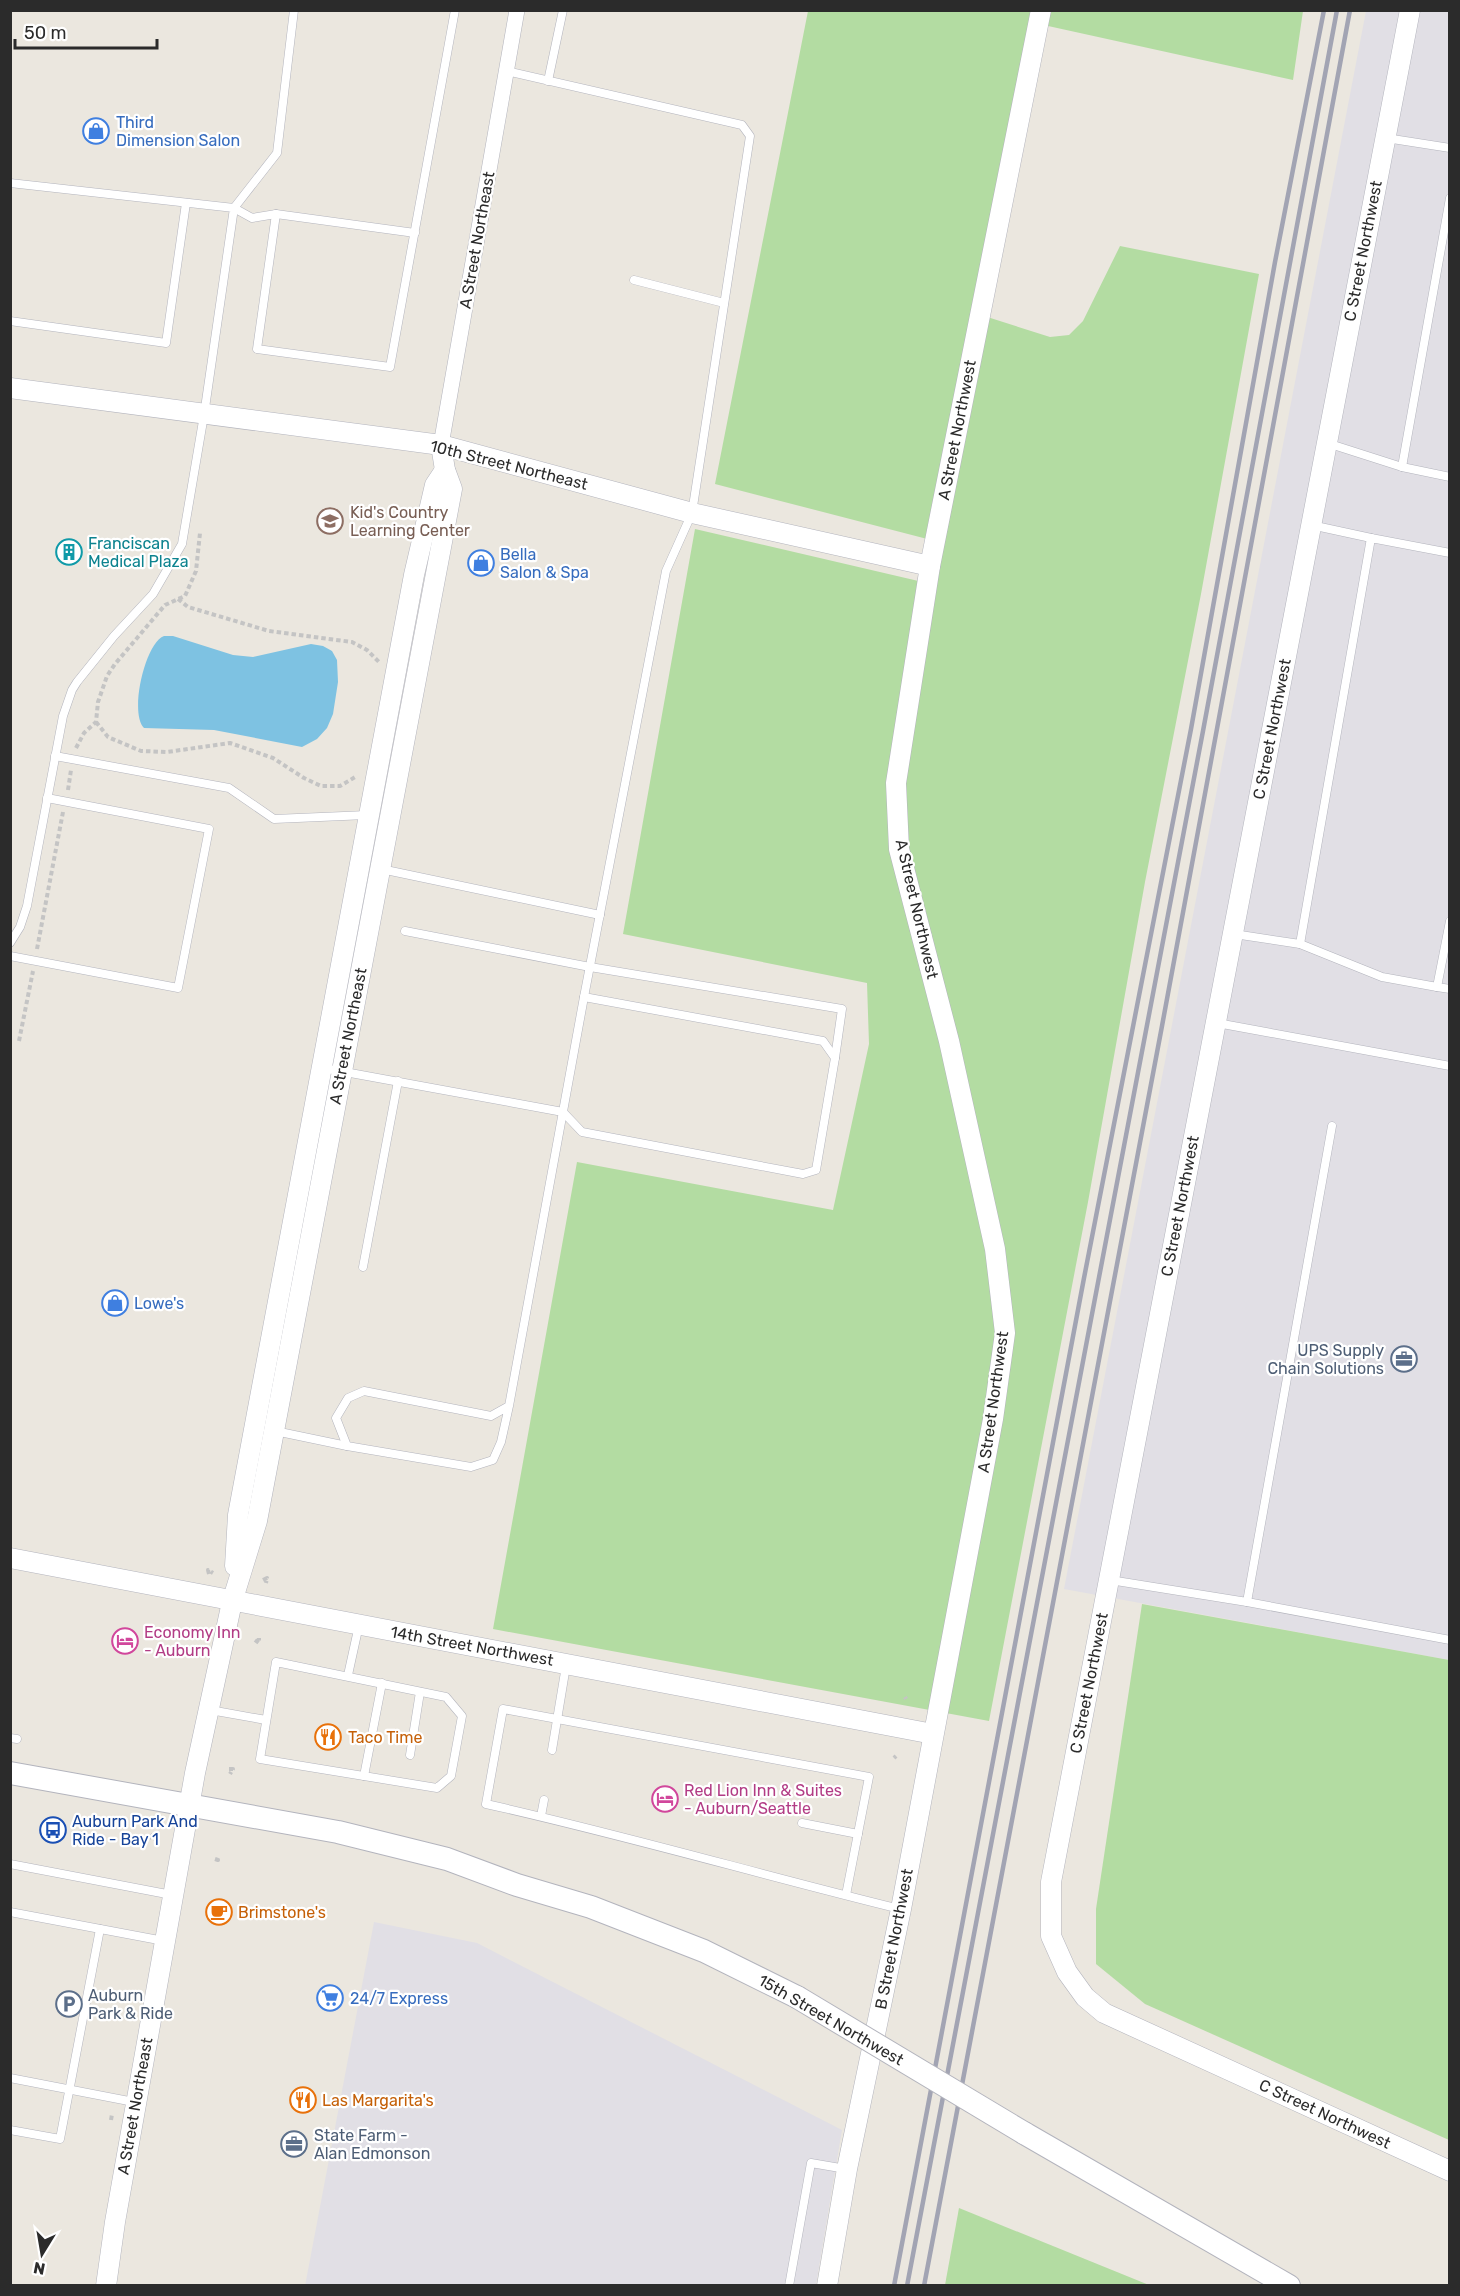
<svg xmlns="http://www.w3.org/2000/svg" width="1460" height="2296" viewBox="0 0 1460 2296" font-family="Rubik,sans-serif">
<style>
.industrial{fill:#e1dfe5}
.green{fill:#b3dca2}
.water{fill:#7ec2e2}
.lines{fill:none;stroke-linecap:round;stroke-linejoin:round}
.service-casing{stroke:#b3b4bd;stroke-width:9}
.minor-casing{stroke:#b3b4bd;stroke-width:16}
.tertiary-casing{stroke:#b3b4bd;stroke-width:21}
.secondary-casing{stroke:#b3b4bd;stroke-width:24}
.path{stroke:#c4c4c4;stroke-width:4;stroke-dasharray:4.5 3;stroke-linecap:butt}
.service{stroke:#fff;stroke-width:8}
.minor{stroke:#fff;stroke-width:15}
.tertiary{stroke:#fff;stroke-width:20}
.secondary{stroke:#fff;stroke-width:22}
.rail{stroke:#a2a4b3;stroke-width:4.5}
.secondary-bridge-casing{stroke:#b3b4bd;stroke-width:24;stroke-linecap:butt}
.secondary-bridge{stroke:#fff;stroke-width:22}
.labels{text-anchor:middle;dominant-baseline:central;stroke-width:4.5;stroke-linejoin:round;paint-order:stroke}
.shop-label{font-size:16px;fill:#366cbe;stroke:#fff;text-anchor:start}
.street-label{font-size:16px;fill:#2b2b2b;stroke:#fff}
.education-label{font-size:16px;fill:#785e54;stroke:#fff;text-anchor:start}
.culture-label{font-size:16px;fill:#0d838f;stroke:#fff;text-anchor:start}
.service-label{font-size:16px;fill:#4e5e75;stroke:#fff;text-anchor:start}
.hotel-label{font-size:16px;fill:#b23c85;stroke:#fff;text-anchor:start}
.food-label{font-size:16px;fill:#c56008;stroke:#fff;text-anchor:start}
.transit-label{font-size:16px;fill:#164399;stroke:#fff;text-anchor:start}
</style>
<rect width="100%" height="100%" fill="#ebe7df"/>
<g class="industrial">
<polygon points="1366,11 1449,11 1449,1660 1064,1589"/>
<polygon points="374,1922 477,1943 842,2130 816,2285 305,2286"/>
</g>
<g class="green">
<polygon points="808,11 1303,11 1293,80 1039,24 981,315 1050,337 1069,335 1083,321 1120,246 1259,274 1201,594 1145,882 1088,1202 989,1721 493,1629 577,1162 833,1210 869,1044 867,983 623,934 695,529 927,583 935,541 715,484"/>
<polygon points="1142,1604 1449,1660 1449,2140 1145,2004 1096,1964 1096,1909"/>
<polygon points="959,2208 1149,2285 945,2285"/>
</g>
<path class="water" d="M164,636H173L233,655L253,657L311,644L323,646L332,651L337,660L338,682L333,714L327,728L317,739L302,747L214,730L144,728C129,713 145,643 164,636Z"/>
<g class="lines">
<g class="service-casing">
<g id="service">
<polyline points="294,10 277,153 234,208 252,218 276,214 415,233"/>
<polyline points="548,81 563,10"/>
<polyline points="1386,138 1450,148"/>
<polyline points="10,183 234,208 204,415 182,544 153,594 114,636 77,682 72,690 63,716 27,906 20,927 10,943"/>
<polyline points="276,214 257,349 390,367 455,10"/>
<polyline points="634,280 724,303"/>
<polyline points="10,321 166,343 186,203"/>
<polyline points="1327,443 1402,467 1450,477"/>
<polyline points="1402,467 1450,198"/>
<polyline points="1311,525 1371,538"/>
<polyline points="55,756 229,788 274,819 367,815"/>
<polyline points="381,869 600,915"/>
<polyline points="405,931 590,967 842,1009 835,1058"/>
<polyline points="1234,934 1300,944 1382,977 1437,987 1450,921"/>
<polyline points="1300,944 1371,538 1450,553"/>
<polyline points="10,956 178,988 209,829 47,798"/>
<polyline points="1437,987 1450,989"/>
<polyline points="1217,1023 1450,1066"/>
<polyline points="323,1068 563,1112 582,1132 803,1174 816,1170 835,1058 823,1041 584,997 666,571 692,513 750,136 742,125 506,71"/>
<polyline points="363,1267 398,1081"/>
<polyline points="509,1406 501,1442 493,1460 471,1467 347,1446 336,1418 348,1398 364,1391 491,1416 509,1406 584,997"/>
<polyline points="275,1431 347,1446"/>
<polyline points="1110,1580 1247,1602 1332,1126"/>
<polyline points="1247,1602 1450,1640"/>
<polygon points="276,1662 446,1697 462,1716 451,1776 437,1788 260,1759"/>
<polyline points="348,1675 359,1625"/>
<polyline points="210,1710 266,1720"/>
<polyline points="10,1738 17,1739"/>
<polyline points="552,1750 566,1666"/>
<polyline points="410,1755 420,1692"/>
<polyline points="364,1776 382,1683"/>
<polyline points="541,1816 544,1800"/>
<polyline points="802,1823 858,1834"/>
<polyline points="10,1864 172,1895"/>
<path d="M846,1895L869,1777L503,1709L486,1804C625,1835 761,1875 900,1909"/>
<polyline points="10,1912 164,1941"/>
<polyline points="10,2078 134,2102"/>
<polyline points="10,2130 60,2139 100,1929"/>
<polyline points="789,2286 811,2163 846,2169"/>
</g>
</g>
<g class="minor-casing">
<polyline id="minor" points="441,445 517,10"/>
</g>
<g class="tertiary-casing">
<g id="tertiary">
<polyline points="1410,10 1051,1882 1051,1936 1067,1972 1085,1997 1104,2013 1450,2171"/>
<polyline points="10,388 441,445 692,513 930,566"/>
<polyline points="10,1558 933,1734"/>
<polyline points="235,1566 238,1515 414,575 435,485 445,470"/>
<polyline points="106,2286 115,2222 195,1773 232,1602 257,1521 452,489 445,470 441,445"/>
<polyline points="827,2286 847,2169 901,1909 993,1419 1005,1333 995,1249 949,1041 899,849 896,783 930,566 1041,10"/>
</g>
</g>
<g class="secondary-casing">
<g id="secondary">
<polyline points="10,1773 338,1832 447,1859 517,1885 591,1907 704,1951 797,1997"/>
<polyline points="1024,2133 1289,2286"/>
</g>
</g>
<g class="path">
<polyline points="178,599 188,607 269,631 352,642 367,650 379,662"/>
<polyline points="96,722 108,737 141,751 167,752 230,743 273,758 304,778 321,786 340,786 357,776"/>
<polyline points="76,748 84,733 96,722 98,702 107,676 115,664 165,605 185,596 196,571 200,533"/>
<polyline points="68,790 71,770"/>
<polyline points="37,949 63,812"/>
<polyline points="19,1041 33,971"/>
<polyline points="209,1574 208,1570 213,1573"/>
<polyline points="263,1580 267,1578 266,1583"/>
<polyline points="204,1628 202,1635 205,1632"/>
<polyline points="255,1640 259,1643 259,1638"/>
<polyline points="905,1697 906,1699"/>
<polyline points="894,1758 896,1756"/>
<polyline points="229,1769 233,1769 230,1774"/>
<polyline points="153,1834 151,1838 155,1839"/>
<polyline points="215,1859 218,1860 217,1856"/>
<polyline points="111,2120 112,2114"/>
</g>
<use href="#service" class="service"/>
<use href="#minor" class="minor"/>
<use href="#tertiary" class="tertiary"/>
<use href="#secondary" class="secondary"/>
<g class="rail">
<polyline points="894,2286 1084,1278 1191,729 1275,262 1324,10"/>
<polyline points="907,2286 1203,731 1337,10"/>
<polyline points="924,2286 1162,1026 1350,10"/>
</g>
<g class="secondary-bridge-casing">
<polyline id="secondary-bridge" points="797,1997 1024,2133"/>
</g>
<use href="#secondary-bridge" class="secondary-bridge"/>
</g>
<defs>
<g id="shop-ring" transform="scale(1.35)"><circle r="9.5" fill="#fff" stroke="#3f7fe0" stroke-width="1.5"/><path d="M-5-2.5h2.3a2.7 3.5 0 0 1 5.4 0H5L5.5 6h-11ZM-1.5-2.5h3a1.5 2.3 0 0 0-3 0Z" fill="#3f7fe0"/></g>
<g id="school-ring" transform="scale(1.35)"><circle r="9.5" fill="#fff" stroke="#8d6e63" stroke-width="1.5"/><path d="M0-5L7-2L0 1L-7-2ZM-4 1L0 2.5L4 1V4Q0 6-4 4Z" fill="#8d6e63"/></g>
<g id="building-ring" transform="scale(1.35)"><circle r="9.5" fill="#fff" stroke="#0f9aa8" stroke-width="1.5"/><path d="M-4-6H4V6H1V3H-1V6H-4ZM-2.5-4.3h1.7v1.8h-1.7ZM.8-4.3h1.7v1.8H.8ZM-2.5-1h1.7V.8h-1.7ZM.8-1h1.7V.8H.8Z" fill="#0f9aa8"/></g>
<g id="office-ring" transform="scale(1.35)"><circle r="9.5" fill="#fff" stroke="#5c6f8a" stroke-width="1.5"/><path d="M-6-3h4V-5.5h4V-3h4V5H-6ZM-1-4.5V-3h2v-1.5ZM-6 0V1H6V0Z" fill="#5c6f8a"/></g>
<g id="hotel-ring" transform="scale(1.35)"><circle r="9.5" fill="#fff" stroke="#d1479c" stroke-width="1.5"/><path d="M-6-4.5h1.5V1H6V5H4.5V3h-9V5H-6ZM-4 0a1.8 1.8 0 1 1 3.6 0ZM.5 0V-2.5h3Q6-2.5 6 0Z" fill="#d1479c"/></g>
<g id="restaurant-ring" transform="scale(1.35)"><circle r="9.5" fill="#fff" stroke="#e8710a" stroke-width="1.5"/><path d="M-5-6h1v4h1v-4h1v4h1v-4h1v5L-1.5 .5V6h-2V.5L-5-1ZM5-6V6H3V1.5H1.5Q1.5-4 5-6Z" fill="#e8710a"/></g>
<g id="bus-ring" transform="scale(1.35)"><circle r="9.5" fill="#fff" stroke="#1a4fb4" stroke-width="1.5"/><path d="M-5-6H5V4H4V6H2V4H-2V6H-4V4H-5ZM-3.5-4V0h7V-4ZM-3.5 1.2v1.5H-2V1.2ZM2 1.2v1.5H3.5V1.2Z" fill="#1a4fb4"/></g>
<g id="cafe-ring" transform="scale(1.35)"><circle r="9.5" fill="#fff" stroke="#e8710a" stroke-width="1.5"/><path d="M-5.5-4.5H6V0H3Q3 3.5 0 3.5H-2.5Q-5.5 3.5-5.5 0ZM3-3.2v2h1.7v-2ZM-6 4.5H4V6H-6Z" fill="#e8710a"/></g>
<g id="supermarket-ring" transform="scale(1.35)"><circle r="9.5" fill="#fff" stroke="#3f7fe0" stroke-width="1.5"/><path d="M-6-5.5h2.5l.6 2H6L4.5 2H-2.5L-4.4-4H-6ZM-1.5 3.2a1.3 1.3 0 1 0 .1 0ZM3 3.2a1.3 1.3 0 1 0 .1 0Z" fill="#3f7fe0"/></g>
<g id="parking-ring" transform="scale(1.35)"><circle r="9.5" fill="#fff" stroke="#5c6f8a" stroke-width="1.5"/><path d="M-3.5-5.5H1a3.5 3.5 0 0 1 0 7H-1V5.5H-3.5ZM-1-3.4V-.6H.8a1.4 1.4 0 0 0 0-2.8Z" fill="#5c6f8a"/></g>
</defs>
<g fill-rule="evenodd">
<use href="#shop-ring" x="96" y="131"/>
<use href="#school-ring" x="330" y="521"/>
<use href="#building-ring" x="69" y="552"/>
<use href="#shop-ring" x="481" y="563"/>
<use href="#shop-ring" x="115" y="1303"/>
<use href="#office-ring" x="1404" y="1359"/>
<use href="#hotel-ring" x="125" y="1641"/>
<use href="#restaurant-ring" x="328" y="1737"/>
<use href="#hotel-ring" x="665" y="1799"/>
<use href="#bus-ring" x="53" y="1830"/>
<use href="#cafe-ring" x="219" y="1912"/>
<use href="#supermarket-ring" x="330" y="1998"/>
<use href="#parking-ring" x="69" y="2004"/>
<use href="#restaurant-ring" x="303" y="2100"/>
<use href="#office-ring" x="294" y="2144"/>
</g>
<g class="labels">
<g class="shop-label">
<text x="116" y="122">Third<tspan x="116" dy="18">Dimension Salon</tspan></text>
<text x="500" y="554">Bella<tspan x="500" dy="18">Salon &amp; Spa</tspan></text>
<text x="134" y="1303">Lowe's</text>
<text x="350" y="1998">24/7 Express</text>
</g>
<g class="street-label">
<text transform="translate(477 240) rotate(-80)">A Street Northeast</text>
<text transform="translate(1363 251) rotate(-79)">C Street Northwest</text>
<text transform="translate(957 430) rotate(-79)">A Street Northwest</text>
<text transform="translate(509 465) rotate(14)">10th Street Northeast</text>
<text transform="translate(1272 729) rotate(-79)">C Street Northwest</text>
<text transform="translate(917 909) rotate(77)">A Street Northwest</text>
<text transform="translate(348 1036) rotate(-79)">A Street Northeast</text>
<text transform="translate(1180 1206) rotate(-79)">C Street Northwest</text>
<text transform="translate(993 1402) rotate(-82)">A Street Northwest</text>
<text transform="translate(472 1646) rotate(10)">14th Street Northwest</text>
<text transform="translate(1089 1683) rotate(-79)">C Street Northwest</text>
<text transform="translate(894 1939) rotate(-79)">B Street Northwest</text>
<text transform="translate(831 2020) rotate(30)">15th Street Northwest</text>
<text transform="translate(135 2106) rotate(-80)">A Street Northeast</text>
<text transform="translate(1325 2114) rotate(25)">C Street Northwest</text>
</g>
<g class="education-label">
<text x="350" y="512">Kid's Country<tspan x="350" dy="18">Learning Center</tspan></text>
</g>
<g class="culture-label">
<text x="88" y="543">Franciscan<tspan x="88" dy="18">Medical Plaza</tspan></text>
</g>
<g class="service-label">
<text x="1384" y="1350" text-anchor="end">UPS Supply<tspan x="1384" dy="18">Chain Solutions</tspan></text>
<text x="88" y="1995">Auburn<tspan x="88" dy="18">Park &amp; Ride</tspan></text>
<text x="314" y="2135">State Farm -<tspan x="314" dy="18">Alan Edmonson</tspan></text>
</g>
<g class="hotel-label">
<text x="144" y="1632">Economy Inn<tspan x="144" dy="18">- Auburn</tspan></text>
<text x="684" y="1790">Red Lion Inn &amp; Suites<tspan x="684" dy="18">- Auburn/Seattle</tspan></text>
</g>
<g class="food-label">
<text x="348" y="1737">Taco Time</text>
<text x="238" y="1912">Brimstone's</text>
<text x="322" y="2100">Las Margarita's</text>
</g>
<g class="transit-label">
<text x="72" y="1821">Auburn Park And<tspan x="72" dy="18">Ride - Bay 1</tspan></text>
</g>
</g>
<rect width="1460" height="2296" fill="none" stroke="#2b2b2b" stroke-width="24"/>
<g transform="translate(42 2254) rotate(191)" stroke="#ffffff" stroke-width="4.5" paint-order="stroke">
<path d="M0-4.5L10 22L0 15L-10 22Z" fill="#2b2b2b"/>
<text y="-9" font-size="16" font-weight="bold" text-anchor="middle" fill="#2b2b2b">N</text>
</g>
<path d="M15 39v9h142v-9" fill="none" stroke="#2b2b2b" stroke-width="3"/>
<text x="24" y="39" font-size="18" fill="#2b2b2b" stroke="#ffffff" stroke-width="4.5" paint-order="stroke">50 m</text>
</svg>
